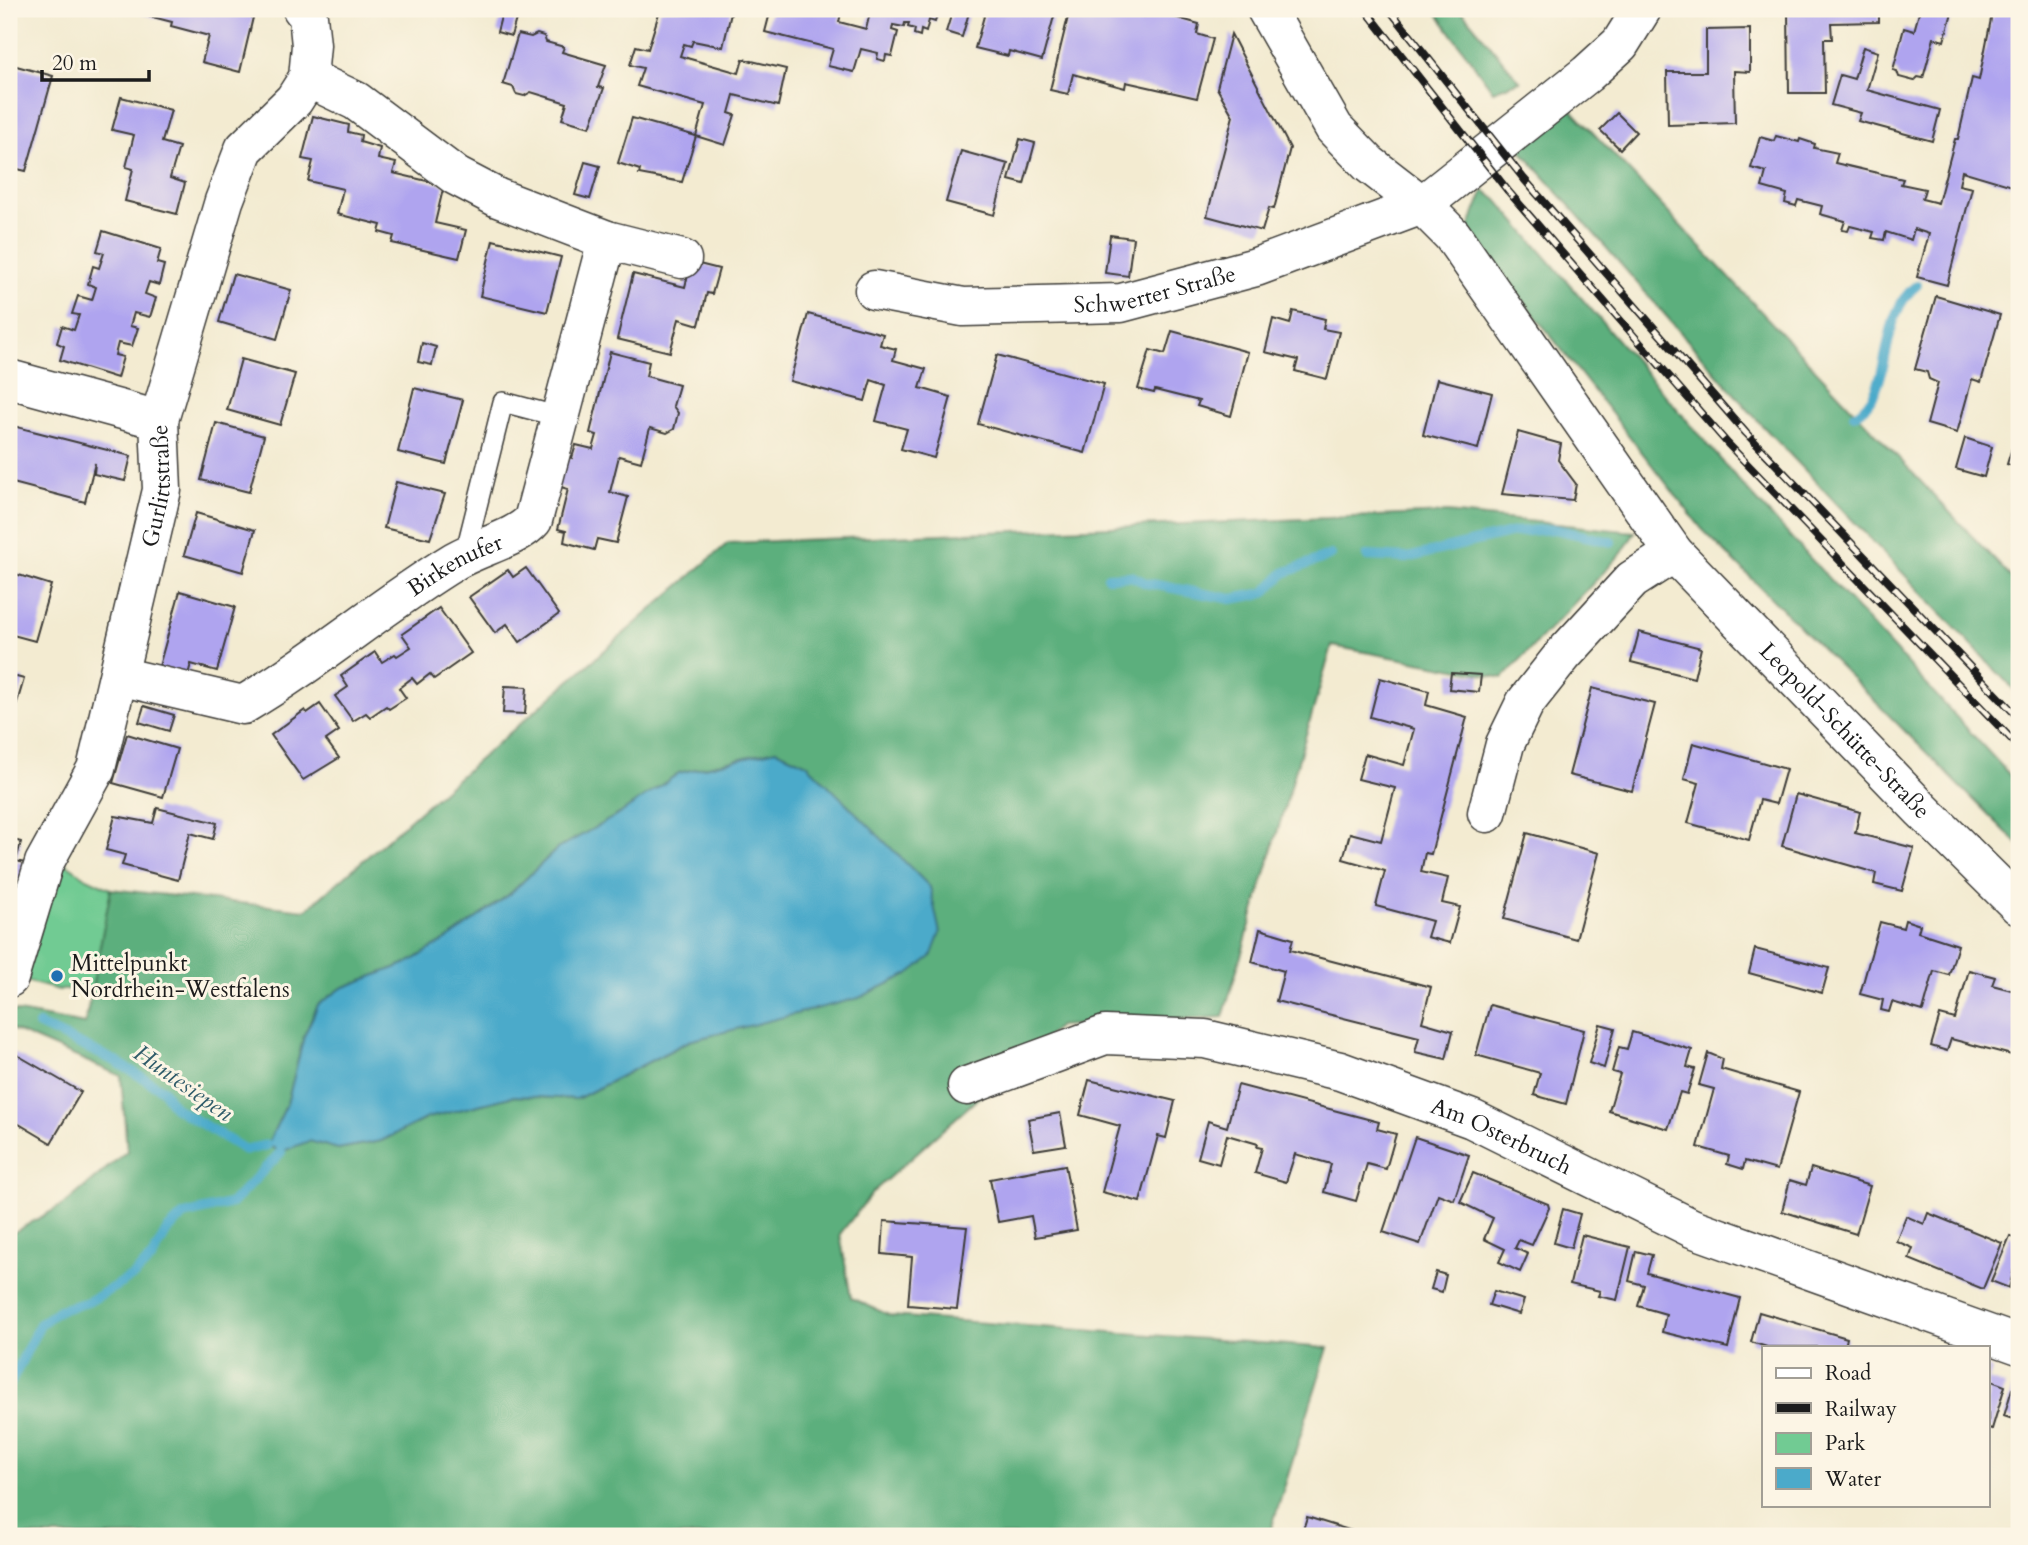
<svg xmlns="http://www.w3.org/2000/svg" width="2028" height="1545" viewBox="0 0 2028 1545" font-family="Cardo,serif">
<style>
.green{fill:#71cb93;stroke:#467458;stroke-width:2}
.forest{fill:#5caf7d;stroke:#3c664c;stroke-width:2;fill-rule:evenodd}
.water{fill:#4baaca;stroke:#346373;stroke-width:2}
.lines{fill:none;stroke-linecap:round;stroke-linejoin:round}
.stream{stroke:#4baaca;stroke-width:10}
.building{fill:#afa4ef}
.service-casing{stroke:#3c3b37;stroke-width:22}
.minor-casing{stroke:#3c3b37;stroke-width:41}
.service{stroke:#fff;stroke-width:19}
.minor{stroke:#fff;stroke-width:38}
.rail-casing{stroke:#1c1c1c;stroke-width:8}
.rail{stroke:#fcf5e5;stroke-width:5;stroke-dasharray:16;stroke-linecap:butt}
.poi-dot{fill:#1f6fb2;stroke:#fcf5e5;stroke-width:2.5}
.labels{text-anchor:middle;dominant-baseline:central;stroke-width:6;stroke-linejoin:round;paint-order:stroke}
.street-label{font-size:23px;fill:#1c1c1c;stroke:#fcf5e5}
.poi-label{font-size:23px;fill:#1c1c1c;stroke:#fcf5e5;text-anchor:start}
.water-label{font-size:24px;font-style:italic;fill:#315c6a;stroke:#fcf5e5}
</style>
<rect width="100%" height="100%" fill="#fcf5e5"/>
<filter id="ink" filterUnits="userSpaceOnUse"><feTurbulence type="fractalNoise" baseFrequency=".0143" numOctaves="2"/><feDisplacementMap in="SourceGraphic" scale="14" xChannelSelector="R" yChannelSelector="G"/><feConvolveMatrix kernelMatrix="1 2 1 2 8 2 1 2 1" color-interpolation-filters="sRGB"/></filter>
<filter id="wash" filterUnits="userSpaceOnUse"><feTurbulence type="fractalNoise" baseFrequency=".00686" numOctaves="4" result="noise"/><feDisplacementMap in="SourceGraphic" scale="28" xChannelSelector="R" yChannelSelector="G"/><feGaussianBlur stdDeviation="1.57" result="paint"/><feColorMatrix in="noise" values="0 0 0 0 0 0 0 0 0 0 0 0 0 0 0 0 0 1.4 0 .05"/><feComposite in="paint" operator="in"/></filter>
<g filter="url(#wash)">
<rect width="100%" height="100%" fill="#f3ebd1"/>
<polygon class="green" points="65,863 87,878 111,889 92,989 59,990 25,981 56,869"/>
<g class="forest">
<polygon points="1434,9 1460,9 1520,81 1493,91"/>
<polygon points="1568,106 2019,586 2019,695 1759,422 1518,147"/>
<polygon points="1484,190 1497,200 1740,482 2019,785 2019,845 1702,529 1468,230"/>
<path d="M1447,513L1635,532L1622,553L1503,678L1332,646L1223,1017L1059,1026L874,1191L840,1234L851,1298L891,1316L1328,1348L1269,1536H888L865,1528L857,1536H9V1235L66,1203L127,1151L121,1076L9,1028V1016L13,1011L85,1024L111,889L306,910L728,543ZM776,750L807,764L847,808L744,1026L689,1041L577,1099L514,1096L427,1118L381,1141L338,1149L309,1140L267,1145L287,1104L304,1036L318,1005L342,988L408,963L451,937L511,893L557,849L621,813L679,773Z"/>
</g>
<polygon class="water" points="776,750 807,764 930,887 940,933 931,957 907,975 859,998 689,1041 577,1099 514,1096 427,1118 381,1141 338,1149 309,1141 281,1152 267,1145 287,1104 304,1036 318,1005 342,988 408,963 451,937 511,893 557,849 621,813 679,773"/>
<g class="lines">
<g class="stream">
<path d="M1854,415C1897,392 1875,317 1917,285"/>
<polyline points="1367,556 1407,558 1514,532 1554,529 1611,542"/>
<polyline points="1108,577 1131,576 1146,583 1232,599 1264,593 1284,573 1331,555"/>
<polyline points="39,1025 115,1061 163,1090 174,1107 245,1150 267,1145"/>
<polyline points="9,1386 40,1324 59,1310 88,1302 133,1276 152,1258 167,1231 184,1215 232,1203 281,1152"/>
</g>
</g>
<g id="blocks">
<g class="building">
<polygon points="138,9 255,9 240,72 202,62 209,36 171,26 172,22 137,13"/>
<polygon points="503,9 519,9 511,36 497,32"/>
<polygon points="666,9 732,9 723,47 693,41 691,46 684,44 680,56 739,73 743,59 786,69 778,106 734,95 729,113 735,115 725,145 696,136 705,105 637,86 643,68 630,65 636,46 648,49 660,10"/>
<polygon points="771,9 842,9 839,22 866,29 871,9 939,9 935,22 929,20 926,32 921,30 920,36 914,34 915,29 908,27 909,23 905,23 904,27 893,25 892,30 898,32 892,56 886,55 885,61 877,59 878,53 861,49 854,72 828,66 833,49 765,32"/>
<polygon points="953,9 970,9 962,37 946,32"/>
<polygon points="986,9 1056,9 1042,60 1009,51 1008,56 975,48"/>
<polygon points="1090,9 1116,9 1144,16 1146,9 1199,24 1197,34 1213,39 1197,98 1126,82 1125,88 1073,74 1068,94 1050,90 1069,13 1088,17"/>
<polygon points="1788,9 1879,9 1879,22 1831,23 1832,39 1824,39 1825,93 1789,93"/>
<polygon points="1914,9 1953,9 1944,41 1934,38 1923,78 1918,77 1914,81 1899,77 1897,71 1893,70 1904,28 1914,31 1919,13"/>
<polygon points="1993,9 2019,9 2019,145 2016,161 2019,162 2019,188 1962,171 1959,185 1972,188 1947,285 1917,277 1929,234 1914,229 1911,240 1886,232 1884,240 1872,238 1874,232 1850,226 1848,231 1842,230 1845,221 1820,214 1822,206 1798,200 1796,206 1785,203 1787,194 1762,187 1766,172 1751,168 1760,137 1774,141 1776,136 1799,142 1800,139 1815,144 1814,148 1838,153 1835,163 1903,179 1901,184 1925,189 1922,199 1938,203 1955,139 1958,139 1972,78 1979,80"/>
<polygon points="1750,29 1750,72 1734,71 1735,123 1668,125 1667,72 1706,72 1706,30"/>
<polygon points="518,34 531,37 537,34 544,36 546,42 564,47 562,52 606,65 598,87 604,88 590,127 562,119 567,103 531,92 524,96 516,94 513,87 503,84"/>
<polygon points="1231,34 1290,148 1274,209 1269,208 1262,231 1207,216 1233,116 1217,88"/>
<polygon points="1863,47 1878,52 1867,90 1940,110 1932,141 1858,121 1861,113 1831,105 1840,75 1854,79"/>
<polygon points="9,64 53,76 26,171 9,167"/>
<polygon points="121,97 171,110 162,142 179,147 170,178 185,183 177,214 125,201 133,169 126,167 134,135 112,130"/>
<polygon points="1617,113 1636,132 1620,149 1600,130"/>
<polygon points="313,116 349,125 348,132 361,135 360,142 380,148 378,159 396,163 393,173 444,185 435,223 466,230 459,258 392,243 394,236 379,232 381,225 337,214 343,189 308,181 313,161 302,159"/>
<polygon points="632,118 696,136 682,182 639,174 640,170 618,163"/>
<polygon points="1020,139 1035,143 1024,184 1009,180"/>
<polygon points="961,151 1008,164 994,215 946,202"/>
<polygon points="585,162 600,166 590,199 575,195"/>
<polygon points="103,231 161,249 157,263 164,265 159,285 149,282 145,294 156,298 150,317 134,313 130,326 138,328 132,346 118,343 115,355 123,357 117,378 60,360 64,346 57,343 62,326 74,330 79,315 72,314 78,296 92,300 96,287 88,284 93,266 99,268 104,253 97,251"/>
<polygon points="1110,235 1133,238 1128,276 1105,273"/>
<polygon points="493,240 561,257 547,312 480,296"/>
<polygon points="691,262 719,269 712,294 707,293 699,325 679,319 670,352 617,339 633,274 685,287"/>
<polygon points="233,274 291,290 277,339 219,322"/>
<polygon points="1936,296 2000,315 1981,382 1972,379 1957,433 1927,424 1938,383 1929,379 1927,372 1915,369"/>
<polygon points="1293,311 1325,319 1323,329 1339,332 1327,379 1295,371 1298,360 1265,352 1273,319 1290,324"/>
<polygon points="808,314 883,334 880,345 896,349 893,360 926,369 920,388 951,397 934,458 901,449 907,429 876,421 886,385 871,380 865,401 790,381"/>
<polygon points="1172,331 1248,352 1231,416 1197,406 1199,401 1155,390 1154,393 1138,389 1150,350 1165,354"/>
<polygon points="422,343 436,347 432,365 418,362"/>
<polygon points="610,352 649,362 646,376 679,385 673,406 678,413 674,429 667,433 650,428 641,462 619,456 610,492 628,497 616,543 597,539 594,550 564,542 566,531 558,529 568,489 557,486 565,456 572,458 576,445 593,449 597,435 590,433"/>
<polygon points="997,355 1104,384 1085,453 978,424"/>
<polygon points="241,359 295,374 280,425 227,410"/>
<polygon points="1437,379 1492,393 1478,449 1423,435"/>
<polygon points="414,388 463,400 446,464 398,452"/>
<polygon points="216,423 264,436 249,492 201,480"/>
<polygon points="9,425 131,456 125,481 94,474 95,463 85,502 9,482"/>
<polygon points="2019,425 2019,468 2007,464"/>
<polygon points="1518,432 1561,444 1558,460 1576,484 1573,500 1502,494"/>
<polygon points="1965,438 1992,447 1984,477 1956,469"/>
<polygon points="396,482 445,494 430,539 384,528"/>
<polygon points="196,513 255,530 243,572 184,555"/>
<polygon points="526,568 559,614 520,642 507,624 495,633 469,597 508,570 513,577"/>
<polygon points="9,572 51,585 35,641 9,634"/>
<polygon points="180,591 235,607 217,671 191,664 187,678 158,670"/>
<polygon points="439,608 471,653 434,679 430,674 417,684 412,678 399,688 406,698 389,709 386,706 370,717 366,713 353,721 335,696 348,687 341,676 375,652 382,662 395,654 397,656 411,647 402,634"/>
<polygon points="1639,632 1701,648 1694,678 1631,662"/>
<polygon points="1451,673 1481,675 1479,692 1449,689"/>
<polygon points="9,675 24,679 9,730"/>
<polygon points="1380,678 1429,691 1426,705 1467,717 1431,854 1425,853 1421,872 1448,878 1442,903 1460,907 1450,943 1427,937 1432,921 1376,906 1385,871 1343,859 1350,833 1381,841 1395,788 1358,779 1365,754 1404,765 1414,729 1370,717"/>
<polygon points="505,686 527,687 525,714 503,713"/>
<polygon points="1592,688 1655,704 1632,791 1569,775"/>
<polygon points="320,704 339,731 326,740 339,758 303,780 271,735 305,710 307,713"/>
<polygon points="144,706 174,715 169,731 139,722"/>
<polygon points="127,734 177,749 163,797 113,783"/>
<polygon points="1693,743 1786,769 1776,804 1760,800 1749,840 1688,823 1699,783 1684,779"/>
<polygon points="1796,794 1860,812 1855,833 1914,848 1902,891 1874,884 1876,873 1782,846"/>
<polygon points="157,808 217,823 213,839 190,833 178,880 122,865 125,855 106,850 115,816 153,823"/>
<polygon points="1527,833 1599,853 1576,939 1504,919"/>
<polygon points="9,839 21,842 16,861 25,863 21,880 12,878 10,889"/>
<polygon points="1905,920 1920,925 1918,932 1958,945 1949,975 1934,971 1923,1011 1892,1002 1889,1012 1881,1010 1883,1000 1860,994 1880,922 1903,928"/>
<polygon points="1260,929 1293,939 1290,950 1431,987 1422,1022 1453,1031 1446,1059 1415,1052 1419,1037 1276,1001 1284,971 1252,962"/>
<polygon points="1755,949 1829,968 1822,993 1749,973"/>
<polygon points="1969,970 1995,977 1992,985 2019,992 2019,1057 1951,1039 1947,1051 1931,1046 1940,1015 1955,1019"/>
<polygon points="1490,1005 1584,1030 1566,1104 1534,1095 1540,1073 1476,1055"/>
<polygon points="1600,1024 1615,1028 1604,1068 1589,1063"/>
<polygon points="1632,1032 1692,1050 1687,1067 1695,1069 1687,1094 1680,1092 1668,1129 1609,1111 1620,1074 1612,1072 1619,1047 1627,1049"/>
<polygon points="12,1052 81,1092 51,1143 12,1120 9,1126 9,1058"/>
<polygon points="1708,1053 1723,1059 1721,1069 1799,1092 1777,1170 1745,1161 1743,1169 1727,1164 1729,1156 1698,1147 1714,1089 1699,1085"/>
<polygon points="1089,1080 1175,1101 1166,1138 1158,1136 1140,1202 1102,1192 1120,1126 1080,1115"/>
<polygon points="1238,1085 1379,1122 1377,1129 1396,1134 1386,1169 1367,1164 1356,1201 1324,1192 1331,1164 1295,1154 1286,1182 1255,1173 1262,1148 1257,1147 1258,1144 1227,1135 1219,1164 1198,1158 1208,1121 1227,1127"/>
<polygon points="1060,1113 1066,1145 1034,1150 1028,1119"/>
<polygon points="1415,1137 1469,1155 1454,1200 1438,1194 1420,1244 1383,1232"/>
<polygon points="1065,1165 1077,1230 1035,1237 1031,1216 998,1222 990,1179"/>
<polygon points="1811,1168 1870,1186 1856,1234 1782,1211 1790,1180 1806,1185"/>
<polygon points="1473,1173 1548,1204 1549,1208 1532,1245 1519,1240 1515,1248 1528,1254 1520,1272 1499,1262 1505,1249 1484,1239 1493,1218 1460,1202"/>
<polygon points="1563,1209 1580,1214 1571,1248 1554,1243"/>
<polygon points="1928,1213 2002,1243 1983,1289 1909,1259 1913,1248 1896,1241 1906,1216 1924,1224"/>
<polygon points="884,1221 967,1227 957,1309 908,1305 912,1257 882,1254"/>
<polygon points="1582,1235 1630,1247 1617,1300 1598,1296 1600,1291 1570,1284"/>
<polygon points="2010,1236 2019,1240 2019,1250 2009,1288 1991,1281"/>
<polygon points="1636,1251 1652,1255 1647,1273 1740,1298 1728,1348 1662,1332 1666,1314 1638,1306 1644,1285 1629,1281"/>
<polygon points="1436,1272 1446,1275 1442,1292 1431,1289"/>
<polygon points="1494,1291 1524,1300 1519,1314 1489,1305"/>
<polygon points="1759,1312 1847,1338 1845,1347 1767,1347 1751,1342"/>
<polygon points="1988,1368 1992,1370 1989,1380 2005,1386 1992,1429 1988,1428"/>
<polygon points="2012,1389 2019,1391 2019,1421 2004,1416"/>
<polygon points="1307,1517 1362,1534 1362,1536 1301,1536"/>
</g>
</g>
</g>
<g filter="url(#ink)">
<use href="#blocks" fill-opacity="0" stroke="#3c3b37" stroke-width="2"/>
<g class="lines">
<g class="service-casing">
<polyline id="service" points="465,554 503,402 560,417"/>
</g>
<g class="minor-casing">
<g id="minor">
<path id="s1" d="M1266,9L1334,128L1369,164L1422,205L1452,235L1674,553L1922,810L2019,906"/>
<polyline points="308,78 356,101 456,176 498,198 607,240 682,259"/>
<path id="s2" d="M874,290L963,307L1121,303L1256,267L1422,205L1587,74L1620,44L1642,9"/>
<polyline points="9,379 159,420"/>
<path id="s3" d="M119,676L243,705C316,662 381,606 453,562C477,547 517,539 533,520L607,240"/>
<polyline points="1487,813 1505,744 1525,703 1563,655 1632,580 1674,553"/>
<path id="s4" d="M9,978L44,863L96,769L162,490L159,420L224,201L244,149L294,100L308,78L311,45L308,16L302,9"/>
<path id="s5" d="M967,1086L1105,1035L1205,1039L1340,1071L1472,1119L1692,1228L2019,1345"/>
</g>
</g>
<use href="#service" class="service"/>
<use href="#minor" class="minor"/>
<g class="rail-casing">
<g id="rail">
<polyline points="1365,9 1508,191 1728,444 2019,747"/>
<polyline points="1389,9 1524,179 1746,433 2019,718"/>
</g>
</g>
<use href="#rail" class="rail"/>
</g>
</g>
<circle class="poi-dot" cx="57" cy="976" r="7"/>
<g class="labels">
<g class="street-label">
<text stroke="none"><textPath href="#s2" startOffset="284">Schwerter Straße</textPath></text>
<text stroke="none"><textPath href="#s4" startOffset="518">Gurlittstraße</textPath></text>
<text stroke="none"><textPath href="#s3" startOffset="382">Birkenufer</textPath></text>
<text stroke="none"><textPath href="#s1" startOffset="931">Leopold-Schütte-Straße</textPath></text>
<text stroke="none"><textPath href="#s5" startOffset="560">Am Osterbruch</textPath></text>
</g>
<g class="poi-label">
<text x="71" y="963">Mittelpunkt<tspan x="71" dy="26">Nordrhein-Westfalens</tspan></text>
</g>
<g class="water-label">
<text transform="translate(183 1083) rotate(35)">Huntesiepen</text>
</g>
</g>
<rect width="2028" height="1545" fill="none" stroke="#fcf5e5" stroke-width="35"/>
<rect x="1762" y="1346" width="228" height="161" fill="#fcf5e5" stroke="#a29e95" stroke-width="2"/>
<rect x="1776" y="1368" width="35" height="10" fill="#ffffff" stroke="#a29e95" stroke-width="2"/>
<text x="1825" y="1380" font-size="21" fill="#1c1c1c">Road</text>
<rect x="1776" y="1403" width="35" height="10" fill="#1c1c1c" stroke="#a29e95" stroke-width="2"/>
<text x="1825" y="1416" font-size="21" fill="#1c1c1c">Railway</text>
<rect x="1776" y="1433" width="35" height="21" fill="#71cb93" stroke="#a29e95" stroke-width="2"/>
<text x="1825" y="1450" font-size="21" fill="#1c1c1c">Park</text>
<rect x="1776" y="1468" width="35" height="21" fill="#4baaca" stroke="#a29e95" stroke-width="2"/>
<text x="1825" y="1486" font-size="21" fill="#1c1c1c">Water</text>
<path d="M42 70v10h107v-10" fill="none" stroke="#1c1c1c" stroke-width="3.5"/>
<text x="52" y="70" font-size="21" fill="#1c1c1c" stroke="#fcf5e5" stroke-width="5" paint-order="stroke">20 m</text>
</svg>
